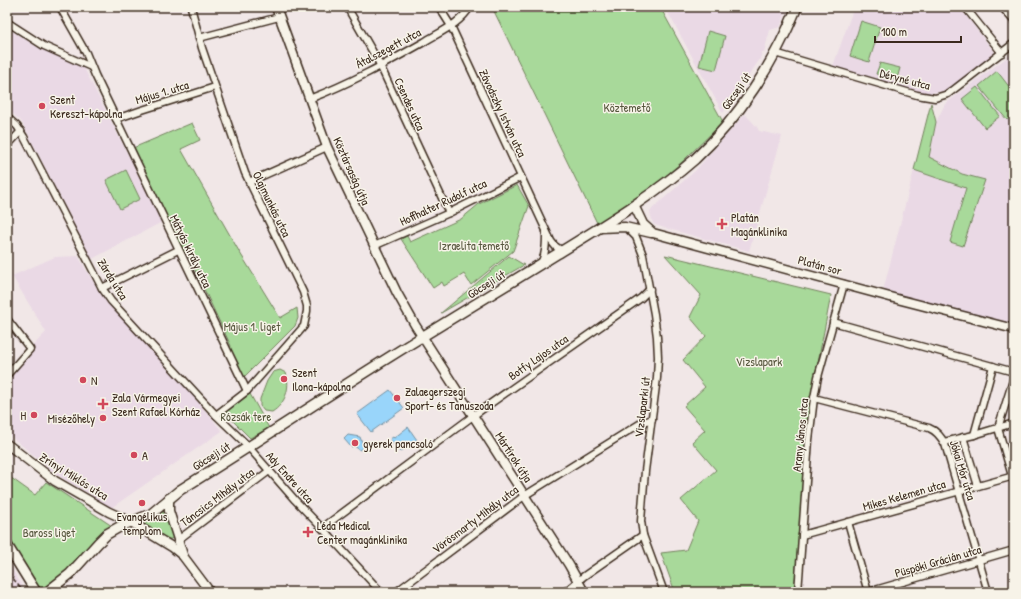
<svg xmlns="http://www.w3.org/2000/svg" width="1021" height="599" viewBox="0 0 1021 599" font-family="'Patrick Hand',sans-serif">
<style>
.built{fill:#ead9e5}
.green{fill:#a8d99a;stroke:#72825c}
.water{fill:#99d5fa;stroke:#7391a2}
.lines{fill:none;stroke-linecap:round;stroke-linejoin:round}
.minor-casing{stroke:#3b2a1e;stroke-width:9}
.tertiary-casing{stroke:#3b2a1e;stroke-width:11}
.secondary-casing{stroke:#3b2a1e;stroke-width:12}
.minor{stroke:#f7f3e8;stroke-width:6}
.tertiary{stroke:#f7f3e8;stroke-width:8}
.secondary{stroke:#f7f3e8;stroke-width:9}
.rail{stroke:#3b2a1e;stroke-width:1.5;stroke-dasharray:6 3;stroke-linecap:butt}
.poi-dot{fill:#d1495b;stroke:#f7f3e8;stroke-width:1.5}
.labels{text-anchor:middle;dominant-baseline:central;stroke-width:3;stroke-linejoin:round;paint-order:stroke}
.street-label{font-size:12px;fill:#3b2a1e;stroke:#f7f3e8}
.poi-label{font-size:12px;fill:#3b2a1e;stroke:#f7f3e8;text-anchor:start}
.park-label{font-size:12px;fill:#56563d;stroke:#f7f3e8}
</style>
<rect width="100%" height="100%" fill="#f1e7e7"/>
<filter id="ink" filterUnits="userSpaceOnUse"><feTurbulence type="fractalNoise" baseFrequency=".025" numOctaves="2"/><feDisplacementMap in="SourceGraphic" scale="8" xChannelSelector="R" yChannelSelector="G"/><feConvolveMatrix kernelMatrix="1 2 1 2 8 2 1 2 1" color-interpolation-filters="sRGB"/></filter>
<g filter="url(#ink)">
<g class="built">
<polygon points="665,7 788,7 780,27 770,30 764,52 762,52 760,59 723,113"/>
<polygon points="854,7 959,7 995,53 945,91 921,94 832,69"/>
<polygon points="7,28 37,47 83,66 162,222 92,259 26,130 21,121 7,109"/>
<polygon points="1014,52 1014,324 958,312 883,291 914,170 966,188 950,242 963,246 984,180 962,174 929,157 936,122 945,104"/>
<polygon points="745,114 757,127 759,131 782,136 749,251 658,226 653,224 650,212 653,208 695,171"/>
<polygon points="78,256 98,290 177,377 222,431 111,508 88,493 56,474 7,433 7,378 30,349 46,332 12,276 55,257"/>
<polygon points="7,561 26,592 7,592"/>
</g>
<g class="green">
<polygon points="492,7 660,7 722,120 721,124 682,162 648,191 598,225"/>
<polygon points="861,21 880,27 869,62 850,56"/>
<polygon points="708,31 725,36 716,70 699,66"/>
<polygon points="880,63 900,68 897,79 876,74"/>
<polygon points="997,71 1014,93 1014,114 1007,120 979,86"/>
<polygon points="977,87 1000,116 985,128 962,99"/>
<polygon points="931,103 936,122 929,157 962,174 985,180 963,246 950,242 966,188 914,170"/>
<polygon points="192,123 200,140 181,149 240,253 280,318 297,308 298,318 295,326 242,379 229,351 231,346 186,251 183,258 133,148"/>
<polygon points="126,170 140,199 120,209 106,180"/>
<polygon points="517,185 529,206 513,251 471,285 464,274 444,286 442,282 433,288 401,239 407,236 410,242 461,219 479,204"/>
<polygon points="665,255 831,295 810,403 794,592 675,592 661,553 686,550 698,521 681,500 716,470 692,442 705,430 684,406 705,387 683,360 706,336 690,317 701,295"/>
<polygon points="509,256 524,265 441,313"/>
<path d="M280,370L286,373C291,388 285,404 272,412L264,411L260,406V399L267,381L273,372Z"/>
<polygon points="250,394 269,428 250,438 225,413"/>
<polygon points="7,475 35,495 46,482 112,526 82,554 64,575 46,587 41,588 36,585 7,537"/>
<polygon points="166,510 174,537 171,539 168,539 143,526 144,523 156,517"/>
</g>
<g class="water">
<polygon points="390,390 404,408 371,432 357,414"/>
<polygon points="408,427 417,440 400,452 390,439 393,437 394,438"/>
<polygon points="348,435 360,437 363,445 365,447 360,450 354,446 351,447 344,439"/>
</g>
<g class="lines">
<g class="minor-casing">
<g id="minor">
<polyline points="60,7 86,53 95,75 247,391"/>
<polyline points="191,7 202,48 245,173 303,292 307,306 307,311 304,326 298,333 247,391 216,415"/>
<polyline points="347,7 378,61 449,213"/>
<polyline points="439,7 451,26 551,241 555,246 562,251"/>
<polyline points="965,7 1002,53"/>
<polyline points="1002,7 1014,21"/>
<polyline points="7,22 44,46 91,67"/>
<polyline points="199,38 279,17"/>
<polyline points="775,53 917,95 935,98 948,94 1014,43"/>
<path d="M309,99C349,84 387,63 424,42C440,32 460,24 470,7"/>
<polyline points="7,117 17,126 24,137 102,288 111,301 216,415 245,443 295,500 322,528 381,592"/>
<polyline points="116,119 142,110 215,87"/>
<polyline points="7,146 21,131"/>
<polyline points="249,182 327,147"/>
<polyline points="626,227 636,237 643,255 654,314 657,337 658,357 657,378 645,471 641,521 643,535 664,592"/>
<polyline points="374,246 449,213 521,177"/>
<path d="M541,264C546,253 546,244 546,232"/>
<polyline points="102,288 178,250"/>
<polyline points="7,319 30,349 7,375"/>
<polyline points="833,322 1014,372"/>
<polyline points="993,366 974,435 1014,423"/>
<path d="M814,398L929,428C937,431 941,437 945,444L988,592"/>
<polyline points="963,437 978,486"/>
<polyline points="944,442 974,435"/>
<polyline points="1012,476 998,428 1014,377"/>
<polyline points="848,522 868,592 1014,550"/>
<polyline points="322,528 477,413 641,298 650,289"/>
<polyline points="802,535 1014,476"/>
<polyline points="178,540 269,471"/>
<polyline points="396,592 524,496 641,423 652,419"/>
<polyline points="565,592 584,576 643,535"/>
<polyline points="798,592 809,440 814,398 818,377 844,284"/>
</g>
</g>
<g class="tertiary-casing">
<g id="tertiary">
<polyline points="276,7 327,147 397,293 415,325 569,565 584,592"/>
<polyline points="634,205 643,224 653,233 901,300 1014,329"/>
<polyline points="599,228 625,227 651,233"/>
<polyline points="7,444 55,481 109,512 131,522 172,547 183,556 210,592"/>
<polyline points="169,498 169,511 183,555"/>
</g>
</g>
<g class="secondary-casing">
<g id="secondary">
<polyline points="7,545 36,592"/>
<path d="M47,592L70,574L98,543L107,534L121,526L151,514L180,490C261,440 340,387 420,338C466,310 511,282 557,254C604,225 653,196 695,159C739,118 774,63 797,7"/>
</g>
</g>
<use href="#minor" class="minor"/>
<use href="#tertiary" class="tertiary"/>
<use href="#secondary" class="secondary"/>
<polyline class="rail" points="7,570 23,592"/>
</g>
</g>
<g class="poi-dot">
<circle cx="42" cy="106" r="4"/>
<path d="M720 218h4v4h4v4h-4v4h-4v-4h-4v-4h4z"/>
<circle cx="284" cy="379" r="4"/>
<circle cx="83" cy="380" r="4"/>
<circle cx="397" cy="398" r="4"/>
<path d="M101 398h4v4h4v4h-4v4h-4v-4h-4v-4h4z"/>
<circle cx="34" cy="415" r="4"/>
<circle cx="103" cy="418" r="4"/>
<circle cx="355" cy="443" r="4"/>
<circle cx="134" cy="455" r="4"/>
<circle cx="142" cy="503" r="4"/>
<path d="M306 526h4v4h4v4h-4v4h-4v-4h-4v-4h4z"/>
</g>
<g class="labels">
<g class="street-label">
<text transform="translate(388 48) rotate(-28)">Átalszegett utca</text>
<text transform="translate(905 79) rotate(15)">Déryné utca</text>
<text transform="translate(736 91) rotate(-55)">Göcseji út</text>
<text transform="translate(162 92) rotate(-17)">Május 1. utca</text>
<text transform="translate(410 104) rotate(65)">Csendes utca</text>
<text transform="translate(503 113) rotate(65)">Závodszky István utca</text>
<text transform="translate(352 171) rotate(66)">Köztársaság útja</text>
<text transform="translate(443 202) rotate(-25)">Hoffhalter Rudolf utca</text>
<text transform="translate(272 204) rotate(64)">Olajmunkás utca</text>
<text transform="translate(191 251) rotate(64)">Mátyás király utca</text>
<text transform="translate(820 265) rotate(15)">Platán sor</text>
<text transform="translate(113 279) rotate(58)">Zárda utca</text>
<text transform="translate(486 284) rotate(-32)">Göcseji út</text>
<text transform="translate(538 357) rotate(-35)">Botfy Lajos utca</text>
<text transform="translate(642 407) rotate(-83)">Vizslaparki út</text>
<text transform="translate(800 435) rotate(-84)">Arany János utca</text>
<text transform="translate(211 456) rotate(-32)">Göcseji út</text>
<text transform="translate(514 457) rotate(57)">Mártírok útja</text>
<text transform="translate(963 470) rotate(73)">Jókai Mór utca</text>
<text transform="translate(74 476) rotate(32)">Zrínyi Miklós utca</text>
<text transform="translate(290 477) rotate(48)">Ady Endre utca</text>
<text transform="translate(904 495) rotate(-16)">Mikes Kelemen utca</text>
<text transform="translate(217 497) rotate(-37)">Táncsics Mihály utca</text>
<text transform="translate(475 519) rotate(-37)">Vörösmarty Mihály utca</text>
<text transform="translate(938 561) rotate(-16)">Püspöki Grácián utca</text>
</g>
<g class="poi-label">
<text x="50" y="99">Szent<tspan x="50" dy="14">Kereszt-kápolna</tspan></text>
<text x="731" y="217">Platán<tspan x="731" dy="14">Magánklinika</tspan></text>
<text x="292" y="372">Szent<tspan x="292" dy="14">Ilona-kápolna</tspan></text>
<text x="91" y="380">N</text>
<text x="405" y="391">Zalaegerszegi<tspan x="405" dy="14">Sport- és Tanuszoda</tspan></text>
<text x="112" y="397">Zala Vármegyei<tspan x="112" dy="14">Szent Rafael Kórház</tspan></text>
<text x="26" y="415" text-anchor="end">H</text>
<text x="95" y="418" text-anchor="end">Misézőhely</text>
<text x="363" y="443">gyerek pancsoló</text>
<text x="142" y="455">A</text>
<text x="142" y="516" text-anchor="middle">Evangélikus<tspan x="142" dy="14">templom</tspan></text>
<text x="317" y="525">Léda Medical<tspan x="317" dy="14">Center magánklinika</tspan></text>
</g>
<g class="park-label">
<text x="627" y="107">Köztemető</text>
<text x="474" y="245">Izraelita temető</text>
<text x="252" y="326">Május 1. liget</text>
<text x="759" y="361">Vizslapark</text>
<text x="246" y="416">Rózsák tere</text>
<text x="49" y="532">Baross liget</text>
</g>
</g>
<rect width="1021" height="599" fill="none" stroke="#f7f3e8" stroke-width="24"/>
<rect x="12" y="12" width="997" height="575" fill="none" stroke="#3b2a1e" stroke-width="1.5" filter="url(#ink)"/>
<path d="M875 36v6h86v-6" fill="none" stroke="#3b2a1e" stroke-width="2"/>
<text x="881" y="36" font-size="12" fill="#3b2a1e" stroke="#f7f3e8" stroke-width="3" paint-order="stroke">100 m</text>
</svg>
